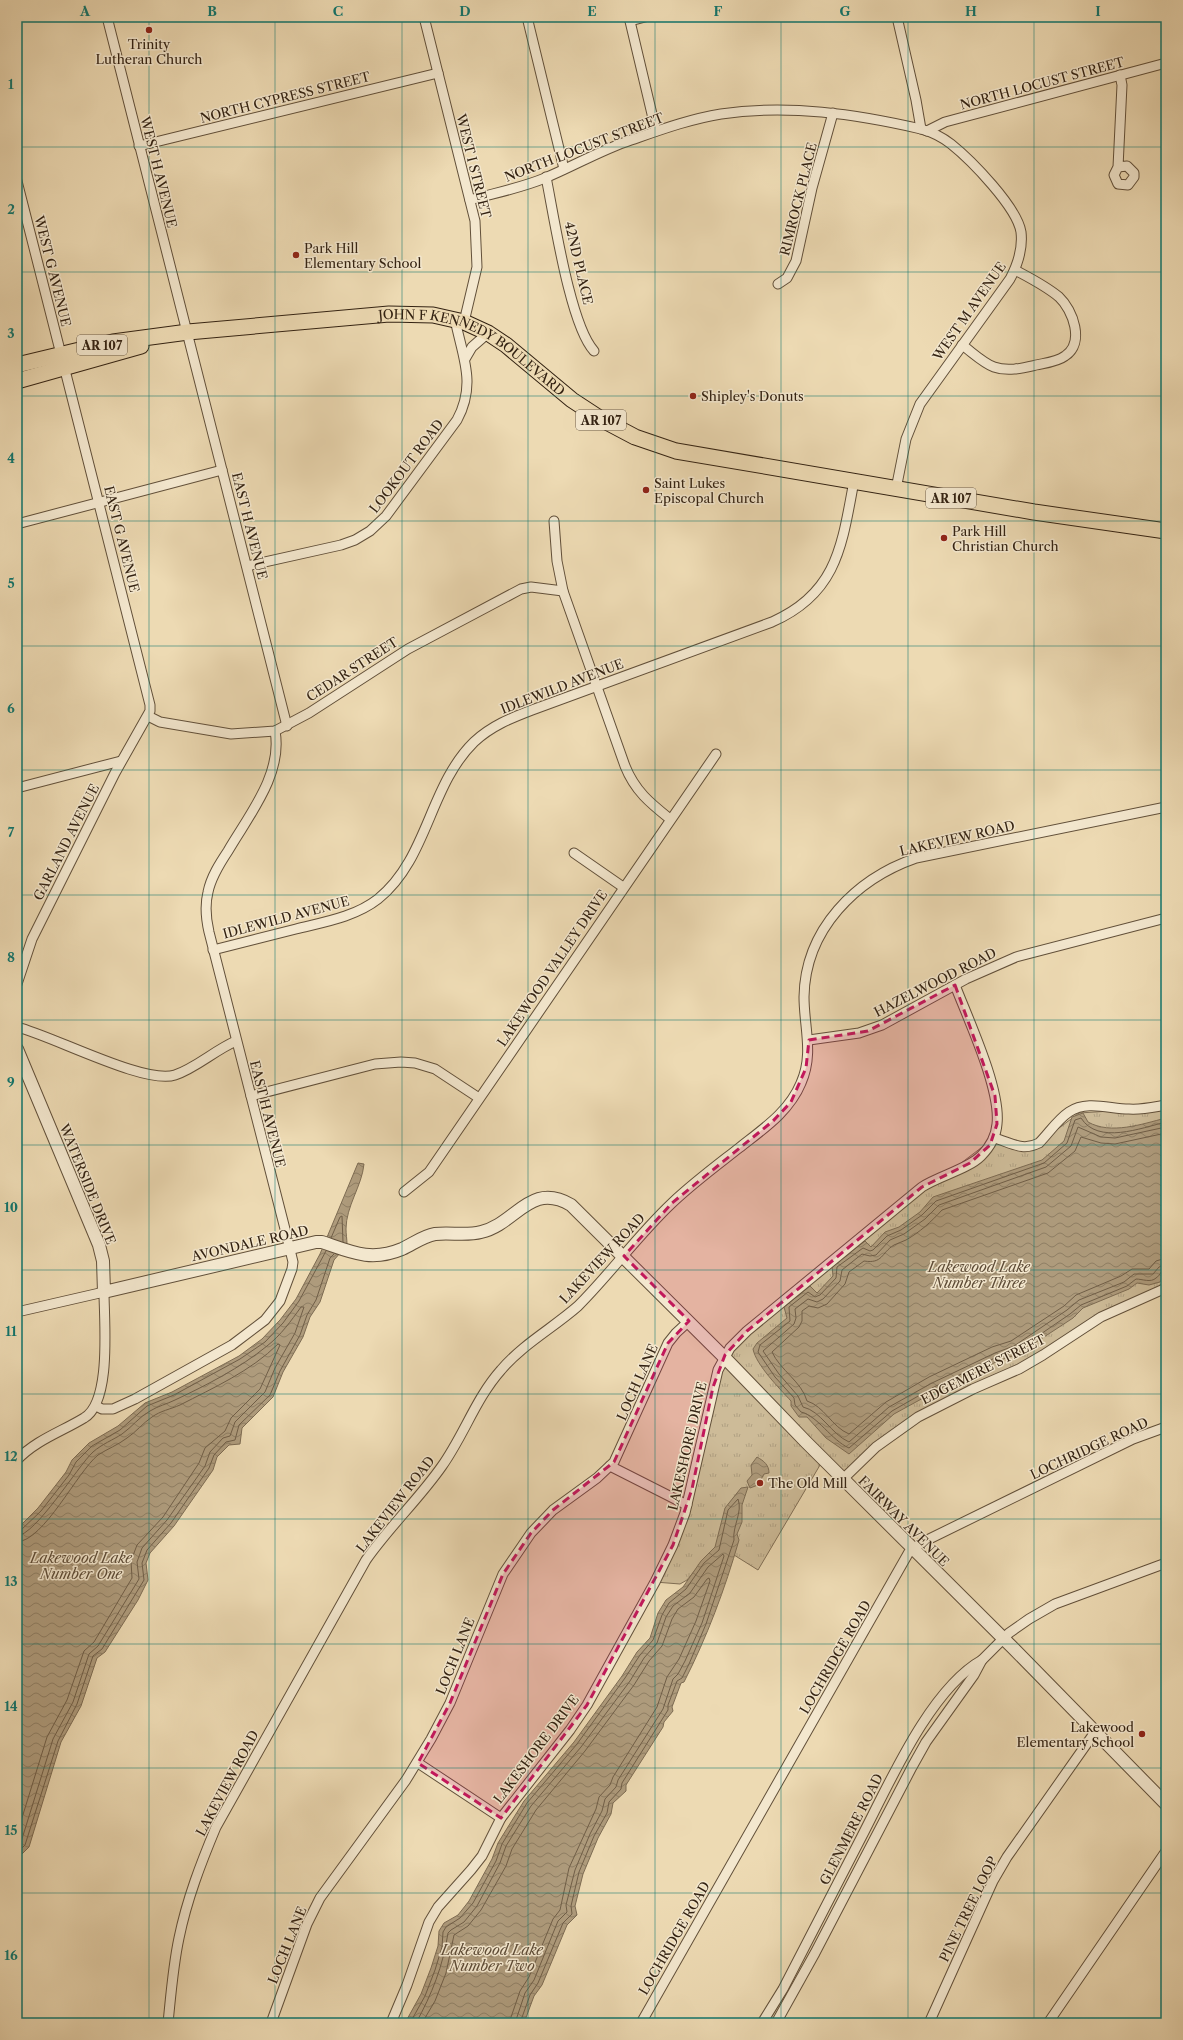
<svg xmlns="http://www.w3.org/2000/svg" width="1183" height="2040" viewBox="0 0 1183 2040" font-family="'Libre Caslon Text',serif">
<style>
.park{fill:url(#park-tufts);stroke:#806e55}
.water{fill:url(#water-waves);stroke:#7d6b52}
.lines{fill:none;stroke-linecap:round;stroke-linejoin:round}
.shore{stroke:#705e47;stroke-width:1}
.minor-casing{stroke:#62503a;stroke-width:11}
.tertiary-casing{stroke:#62503a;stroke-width:14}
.primary-casing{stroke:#332212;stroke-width:17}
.minor{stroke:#f3e7ce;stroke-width:9}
.tertiary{stroke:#f3e7ce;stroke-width:12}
.primary{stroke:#eddab3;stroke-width:15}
.marked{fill:#c2185b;fill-opacity:0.2;stroke:#c2185b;stroke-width:3;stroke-dasharray:8 5;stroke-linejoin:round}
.grid{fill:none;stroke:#0f766e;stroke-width:1;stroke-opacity:0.55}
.poi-dot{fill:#8f2418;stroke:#f3e7ce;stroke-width:1.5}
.labels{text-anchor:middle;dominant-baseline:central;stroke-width:3;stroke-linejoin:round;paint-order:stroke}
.shield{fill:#f3e7ce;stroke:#6d5d4a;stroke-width:1}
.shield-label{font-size:12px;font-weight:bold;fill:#332212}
.poi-label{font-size:13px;fill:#332212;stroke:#f3e7ce;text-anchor:start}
.street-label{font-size:13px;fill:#332212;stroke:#f3e7ce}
.water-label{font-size:14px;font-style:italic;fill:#5e4c37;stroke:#f3e7ce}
.neatline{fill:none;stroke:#0f766e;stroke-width:1.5}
.grid-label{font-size:13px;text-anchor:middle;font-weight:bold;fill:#0f766e}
</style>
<defs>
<pattern id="park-tufts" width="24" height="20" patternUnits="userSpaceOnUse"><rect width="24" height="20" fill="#cdbb98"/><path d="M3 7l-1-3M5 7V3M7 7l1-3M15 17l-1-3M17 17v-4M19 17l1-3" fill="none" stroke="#b0a082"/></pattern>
<pattern id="water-waves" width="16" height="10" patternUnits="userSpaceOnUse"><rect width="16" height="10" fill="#ae9b7c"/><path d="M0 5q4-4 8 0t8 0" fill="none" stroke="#8e7e64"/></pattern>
</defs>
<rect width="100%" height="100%" fill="#eddab3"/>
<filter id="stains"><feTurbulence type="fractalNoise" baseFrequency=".005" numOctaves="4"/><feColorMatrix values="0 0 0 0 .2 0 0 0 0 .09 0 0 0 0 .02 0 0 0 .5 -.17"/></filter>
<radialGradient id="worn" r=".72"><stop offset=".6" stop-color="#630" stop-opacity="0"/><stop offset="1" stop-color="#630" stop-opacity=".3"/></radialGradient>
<polygon class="park" points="1166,1102 1166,1288 1123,1306 1043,1355 930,1410 843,1479 823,1460 758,1570 734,1555 710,1552 687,1580 680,1584 655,1582 679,1531 725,1355 827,1265 994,1138 1023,1148 1039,1143 1079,1113 1127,1110"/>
<g class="water">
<path d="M1083,1113L1088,1122C1111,1135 1142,1124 1166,1118V1271L1160,1282L1149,1285L1137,1283L1129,1289L1083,1308L1073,1318L1018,1354L998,1361L936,1391L894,1414L849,1454L826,1438L807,1417H799L791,1406V1401C780,1389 756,1365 753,1349L757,1343L787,1318L784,1307L810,1286L817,1293L833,1276L832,1266L865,1241L871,1247L885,1232L899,1227L920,1212L933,1197L1042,1160L1064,1141L1072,1117Z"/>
<path d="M358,1163L364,1164C362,1186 346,1206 346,1229C346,1234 347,1239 347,1245L334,1260L320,1302L310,1317L303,1337L283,1372L273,1397L242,1428L240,1444L229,1445L217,1457L213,1470L174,1526L150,1553L146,1563L148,1580L138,1600L105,1652L97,1658L81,1706L61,1742L29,1847L17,1859V1529L38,1508L66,1472L72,1460L89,1443L118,1426L145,1403L172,1392L239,1356L262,1339L280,1320L296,1299L320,1254Z"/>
<path d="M757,1457C764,1461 769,1465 769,1473L764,1474L758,1485L750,1488L747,1481L752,1475L751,1465Z"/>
<path d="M748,1487L742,1505V1522L737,1534L739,1540C725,1589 707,1637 684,1682L681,1683L672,1707L673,1711L664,1722L663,1727L626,1785V1791L613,1803L611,1814L598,1838L583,1874L575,1906L577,1915L567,1925L542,1985L534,1996L524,2023H405L421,1994L431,1968L438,1946L439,1931L444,1923L458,1915L469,1901L492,1859L498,1843L524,1801L574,1742L622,1676L637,1652L650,1638L658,1613L666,1600L683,1587L701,1561L715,1547L725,1508L741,1488Z"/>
</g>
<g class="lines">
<g class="shore">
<path d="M1166,1122C1141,1128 1098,1145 1081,1118L1075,1120L1067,1143L1044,1163L936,1201L922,1215L901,1230L887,1236L873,1250L870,1251L863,1248L837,1267L836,1278L820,1295L815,1297L808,1292L789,1307L790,1321L760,1345L758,1352L775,1377L794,1398L795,1405L801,1412C818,1416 831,1440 849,1448L892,1411L934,1387L997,1357L1016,1351L1070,1314L1081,1305L1127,1286L1136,1279C1142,1279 1151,1283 1156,1278C1161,1275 1160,1270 1166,1269"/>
<path d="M1166,1127L1115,1138L1101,1137L1078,1127L1071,1146L1046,1167L939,1205L925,1219L904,1234L890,1240L876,1255L870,1256L862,1254L842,1270L840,1281L823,1299L817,1302L808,1299L795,1309L796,1318L794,1324L763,1351L779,1374L798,1396L803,1407C821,1411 831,1434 849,1442L889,1407L932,1383L995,1353L1014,1346L1067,1310L1079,1300L1124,1282L1134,1274H1153L1159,1267L1166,1264"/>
<path d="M1166,1133L1115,1144L1101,1143L1081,1137L1075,1151L1048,1173L942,1210C931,1222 920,1232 906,1240C902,1242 898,1243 894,1245C881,1253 883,1264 864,1261L849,1272L845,1284L827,1304L818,1308L809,1306L802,1311V1321L799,1327L772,1352C780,1370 802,1382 807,1401C824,1406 832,1427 849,1434L886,1402L929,1377L992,1347L1011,1341L1064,1306L1076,1295L1121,1276L1132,1269H1149L1156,1261L1166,1258"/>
<polyline points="331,1238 340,1217 342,1216 343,1242"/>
<polyline points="17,1531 21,1530 41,1511 69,1475 76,1462 92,1446 120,1430 147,1406 174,1395 240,1359 265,1342 283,1323 299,1301 326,1251"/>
<path d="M17,1536C36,1535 77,1467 93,1452C102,1444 113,1440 122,1434C132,1427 139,1417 150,1411C158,1406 167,1404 175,1400C207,1385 240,1368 267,1346C281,1335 291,1321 301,1307H304L295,1333L275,1368L265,1392L235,1422L230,1436L223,1438L210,1452L205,1466L167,1520L142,1548L137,1562L139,1579L98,1646L89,1654L73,1702L53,1739L21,1842L17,1846"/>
<path d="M17,1542C44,1541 77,1472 98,1455C107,1449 118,1445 127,1438C136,1432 143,1423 152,1417C160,1411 171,1409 180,1405C213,1388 251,1371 278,1344L280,1345L260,1389L231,1418L225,1431L205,1448L199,1463L163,1517L137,1545L131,1561L132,1578L94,1642L84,1651L67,1700L47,1737L17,1834"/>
<polyline points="17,1853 25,1845 58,1741 77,1704 93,1656 102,1649 144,1580 142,1563 147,1550 171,1523 209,1468 214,1455 226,1442 235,1440 239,1425 270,1395 280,1371 300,1335 307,1315 316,1300 330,1258 334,1254"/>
<path d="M410,2023L425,1996L435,1970L442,1947L443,1932L446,1927L460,1918L473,1903L496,1861L502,1844L527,1803L577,1744L625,1678L640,1655L653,1640L662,1615L669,1603L686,1589L704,1563L719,1550L728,1510L738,1499C743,1512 732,1527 734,1540L706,1624L689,1664L682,1678L677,1681L668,1705V1710L622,1783L621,1789L609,1802L607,1813L594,1836L579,1872L571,1906L572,1914L563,1923L538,1983L530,1995L520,2023"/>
<path d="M416,2023C432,1994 443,1966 448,1933L451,1930L464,1922L477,1906L500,1863L506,1846L531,1806L581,1747L630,1681L644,1658L657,1643L666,1617L673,1606L690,1593L708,1567L723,1554L724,1556L702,1623L685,1661L678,1674L673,1679L663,1709L618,1780L616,1787L605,1799L602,1811L590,1834L575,1870L566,1905L567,1912L558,1921L534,1980L525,1993L515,2023"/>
<polyline points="422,2023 435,2001 446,1973 454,1935 468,1926 481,1910 506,1866 512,1849 536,1810 585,1751 634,1685 649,1661 662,1646 672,1619 678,1609 694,1597 707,1579 709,1578 710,1581 696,1621 679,1659 667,1677 657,1707 613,1777 610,1785 599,1797 596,1809 569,1868 560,1910 553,1919 529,1977 520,1991 509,2023"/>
</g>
<g class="minor-casing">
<g id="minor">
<polyline points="107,17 287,726"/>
<polyline points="424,17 475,221 477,267 464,322"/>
<polyline points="527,17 564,169"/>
<polyline points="629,17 656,131"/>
<polyline points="897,17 916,100 921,129"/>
<polyline points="630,21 645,17"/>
<polyline points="927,131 945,122 1166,63"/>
<polyline points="139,146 438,73"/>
<polyline points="1118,167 1127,166 1134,173 1134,177 1128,185 1118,184 1114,175 1118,167 1122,85 1120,75"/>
<path d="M546,177C554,216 570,325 594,351"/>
<polyline points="17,181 150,705 150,711 115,773 32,939 17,984"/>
<path d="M470,200C495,193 521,188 545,178C574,166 601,150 631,140C660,130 690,119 721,114C788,104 856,114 921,129C932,132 942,137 951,144C971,160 1017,207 1021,232C1023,249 1018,264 1010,279L920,404L906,439L896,489"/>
<polyline points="778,284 787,278 796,261 812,188 833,113"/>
<path d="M962,345C972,352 983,363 994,367C1008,372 1023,368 1036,365C1045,363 1057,362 1065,356C1085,343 1073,310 1059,297C1046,286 1030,278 1015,270"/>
<polyline points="465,359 472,347 488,333"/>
<path d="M554,521L557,561L563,591L625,766C635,791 650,803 670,819"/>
<polyline points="17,524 222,470"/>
<path d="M247,566L341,545L355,540L370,531L386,516L457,420C477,383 462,356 455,319"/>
<polyline points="148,716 160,722 231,734 275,731 309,713 408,649 521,589 531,587 563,591"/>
<polyline points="17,788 121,761"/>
<polyline points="574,853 623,887"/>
<path d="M213,950C241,943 268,936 296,929C324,922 355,917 378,899C428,859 429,786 474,742C491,726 511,718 532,710L772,622C838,593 842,544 854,481"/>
<path d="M17,1027C53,1036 145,1085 175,1075C196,1068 215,1050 236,1041"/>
<polyline points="809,1040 859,1033 882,1025 966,979 1016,957 1166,918"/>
<polyline points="251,1096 375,1064 401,1062 415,1063 435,1069 479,1098"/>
<path d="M994,1138C1010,1142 1022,1152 1039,1143C1049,1133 1057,1120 1069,1112C1087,1100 1110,1109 1129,1109C1142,1110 1154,1107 1166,1105"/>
<polyline points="404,1192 429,1172 716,754"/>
<path d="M17,1312L104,1292C104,1321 112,1402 84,1418C61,1432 36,1440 17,1460"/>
<path d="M96,1406L102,1409H113L135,1399L232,1345L265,1320L280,1301L292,1269L293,1262L285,1229L209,932C206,919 205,904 208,892C211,877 220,863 228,851C249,815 283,774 275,731"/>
<polyline points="610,1466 687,1505"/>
<polyline points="843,1479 876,1447 918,1417 973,1389 1019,1369 1043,1355 1101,1317 1166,1288"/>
<polyline points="418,1763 501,1818"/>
<path d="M168,2023C171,1994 173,1966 179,1938C187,1899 201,1863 216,1827L366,1560C389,1527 419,1499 442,1466C464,1435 476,1398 501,1370C523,1344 553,1328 578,1306C611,1273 638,1235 672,1203C693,1183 716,1166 739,1148C763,1129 789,1112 801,1083C814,1054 804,1027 804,997C805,929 856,879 916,858L1166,807"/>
<polyline points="271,2023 307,1924 320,1898 406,1780 431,1739 450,1703 503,1574 531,1533 553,1510 597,1478 614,1462 668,1343 676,1333 689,1321"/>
<path d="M391,2023L407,1985L429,1922L438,1907L471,1870L482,1856L501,1818L570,1730L587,1705L655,1582L673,1545L685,1513L718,1370L730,1348L747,1331L922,1187C939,1176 968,1169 981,1156C990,1147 996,1137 997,1124C1001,1089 968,1019 955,985"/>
<polyline points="641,2023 909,1552 921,1543 1133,1439 1166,1427"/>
<path d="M762,2023L783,1989C809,1938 836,1887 862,1836C889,1784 930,1689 982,1660"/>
<polyline points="776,2023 815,1953 912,1767 926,1742 974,1675 982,1660 1009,1633 1029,1619 1055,1604 1166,1563"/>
<polyline points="929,2023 993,1881 1007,1857 1095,1732"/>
<polyline points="1048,2023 1166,1851"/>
</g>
</g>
<g class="tertiary-casing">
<path id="tertiary" d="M17,1049L99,1245L103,1261L104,1292L316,1242H322C351,1252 371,1262 402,1249C413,1244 423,1236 435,1234C450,1232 466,1236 481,1232C516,1224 530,1181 571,1205L725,1358L806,1442L1014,1649L1166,1804"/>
</g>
<g class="primary-casing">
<g id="primary">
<path id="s1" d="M17,365L113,342L188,332L389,314L433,315L464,322L488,333L506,345L572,400L601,419L635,437L676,451L1034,512L1166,531"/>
<polyline points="17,381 141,346"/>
</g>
</g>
<use href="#minor" class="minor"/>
<use href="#tertiary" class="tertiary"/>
<use href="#primary" class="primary"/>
</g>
<path class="marked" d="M955,985L995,1096L997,1124L990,1145L970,1163L922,1187L747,1331L725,1355L713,1387L692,1489L673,1545L587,1705L501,1818L418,1763L450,1703L503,1574L531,1533L553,1510L614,1462L668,1343L689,1321L624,1256L672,1203L773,1121L791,1102L806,1068L809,1040L868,1031Z"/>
<path class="grid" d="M149,17V2023M275,17V2023M402,17V2023M528,17V2023M655,17V2023M781,17V2023M908,17V2023M1034,17V2023M17,147H1166M17,272H1166M17,396H1166M17,521H1166M17,646H1166M17,770H1166M17,895H1166M17,1020H1166M17,1145H1166M17,1270H1166M17,1394H1166M17,1519H1166M17,1644H1166M17,1768H1166M17,1893H1166"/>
<g class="poi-dot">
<circle cx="149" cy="30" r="4"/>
<circle cx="296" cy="255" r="4"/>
<circle cx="693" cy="396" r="4"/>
<circle cx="646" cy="490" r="4"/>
<circle cx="944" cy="538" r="4"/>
<circle cx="760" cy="1483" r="4"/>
<circle cx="1142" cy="1734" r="4"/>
</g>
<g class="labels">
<g class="shield">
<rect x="77" y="335" width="50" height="20" rx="3"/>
<rect x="576" y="410" width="50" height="20" rx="3"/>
<rect x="926" y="488" width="50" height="20" rx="3"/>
</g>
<g class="shield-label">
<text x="102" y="345">AR 107</text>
<text x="601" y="420">AR 107</text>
<text x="951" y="498">AR 107</text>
</g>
<g class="poi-label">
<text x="149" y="44" text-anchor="middle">Trinity<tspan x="149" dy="15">Lutheran Church</tspan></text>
<text x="304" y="248">Park Hill<tspan x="304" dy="15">Elementary School</tspan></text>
<text x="701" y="396">Shipley's Donuts</text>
<text x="654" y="483">Saint Lukes<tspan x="654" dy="15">Episcopal Church</tspan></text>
<text x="952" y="531">Park Hill<tspan x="952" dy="15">Christian Church</tspan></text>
<text x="768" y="1483">The Old Mill</text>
<text x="1134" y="1727" text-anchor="end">Lakewood<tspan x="1134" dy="15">Elementary School</tspan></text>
</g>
<g class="street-label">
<text transform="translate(1042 83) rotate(-15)">NORTH LOCUST STREET</text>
<text transform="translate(285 97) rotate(-14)">NORTH CYPRESS STREET</text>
<text transform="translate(584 147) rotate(-21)">NORTH LOCUST STREET</text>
<text transform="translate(474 166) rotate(76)">WEST I STREET</text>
<text transform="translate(159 172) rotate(76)">WEST H AVENUE</text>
<text transform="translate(798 199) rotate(-76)">RIMROCK PLACE</text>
<text transform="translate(579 263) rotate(77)">42ND PLACE</text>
<text transform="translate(53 271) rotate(76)">WEST G AVENUE</text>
<text transform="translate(969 311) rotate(-55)">WEST M AVENUE</text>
<text stroke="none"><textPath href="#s1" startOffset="470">JOHN F KENNEDY BOULEVARD</textPath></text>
<text transform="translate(406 466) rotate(-53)">LOOKOUT ROAD</text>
<text transform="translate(250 526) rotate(76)">EAST H AVENUE</text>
<text transform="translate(122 539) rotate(76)">EAST G AVENUE</text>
<text transform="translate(352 669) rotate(-33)">CEDAR STREET</text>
<text transform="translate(562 686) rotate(-21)">IDLEWILD AVENUE</text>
<text transform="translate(957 838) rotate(-13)">LAKEVIEW ROAD</text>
<text transform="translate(66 842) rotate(-63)">GARLAND AVENUE</text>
<text transform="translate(286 917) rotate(-15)">IDLEWILD AVENUE</text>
<text transform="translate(552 968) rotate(-56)">LAKEWOOD VALLEY DRIVE</text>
<text transform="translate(935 982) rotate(-27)">HAZELWOOD ROAD</text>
<text transform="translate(268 1114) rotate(76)">EAST H AVENUE</text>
<text transform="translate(88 1184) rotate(68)">WATERSIDE DRIVE</text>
<text transform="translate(250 1243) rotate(-13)">AVONDALE ROAD</text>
<text transform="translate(602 1258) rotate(-47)">LAKEVIEW ROAD</text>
<text transform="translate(983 1369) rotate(-27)">EDGEMERE STREET</text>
<text transform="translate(637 1382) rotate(-66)">LOCH LANE</text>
<text transform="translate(687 1446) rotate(-77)">LAKESHORE DRIVE</text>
<text transform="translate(1089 1448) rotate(-25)">LOCHRIDGE ROAD</text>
<text transform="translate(395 1504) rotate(-52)">LAKEVIEW ROAD</text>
<text transform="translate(904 1521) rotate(45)">FAIRWAY AVENUE</text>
<text transform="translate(455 1656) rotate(-68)">LOCH LANE</text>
<text transform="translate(835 1657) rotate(-60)">LOCHRIDGE ROAD</text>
<text transform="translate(536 1749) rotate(-53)">LAKESHORE DRIVE</text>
<text transform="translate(227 1783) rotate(-62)">LAKEVIEW ROAD</text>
<text transform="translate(851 1829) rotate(-63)">GLENMERE ROAD</text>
<text transform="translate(968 1909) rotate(-64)">PINE TREE LOOP</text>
<text transform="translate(674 1938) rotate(-60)">LOCHRIDGE ROAD</text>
<text transform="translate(287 1945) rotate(-68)">LOCH LANE</text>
</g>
<g class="water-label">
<text x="979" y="1267">Lakewood Lake<tspan x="979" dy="16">Number Three</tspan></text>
<text x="81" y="1558">Lakewood Lake<tspan x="81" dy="16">Number One</tspan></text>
<text x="492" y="1950">Lakewood Lake<tspan x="492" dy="16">Number Two</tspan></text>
</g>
</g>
<rect width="1183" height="2040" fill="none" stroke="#eddab3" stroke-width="44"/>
<rect x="22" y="22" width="1139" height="1996" class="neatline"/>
<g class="grid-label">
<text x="85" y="16">A</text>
<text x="212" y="16">B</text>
<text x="338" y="16">C</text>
<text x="465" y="16">D</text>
<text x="592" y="16">E</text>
<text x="718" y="16">F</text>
<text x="845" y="16">G</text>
<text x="971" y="16">H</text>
<text x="1098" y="16">I</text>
<text x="11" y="89">1</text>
<text x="11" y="214">2</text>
<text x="11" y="338">3</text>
<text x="11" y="463">4</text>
<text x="11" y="588">5</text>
<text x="11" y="713">6</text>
<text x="11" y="837">7</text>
<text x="11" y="962">8</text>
<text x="11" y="1087">9</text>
<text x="11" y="1212">10</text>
<text x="11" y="1336">11</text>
<text x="11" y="1461">12</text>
<text x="11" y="1586">13</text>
<text x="11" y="1711">14</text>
<text x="11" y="1835">15</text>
<text x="11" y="1960">16</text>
</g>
<rect width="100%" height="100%" filter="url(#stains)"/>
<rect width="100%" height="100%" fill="url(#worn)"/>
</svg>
